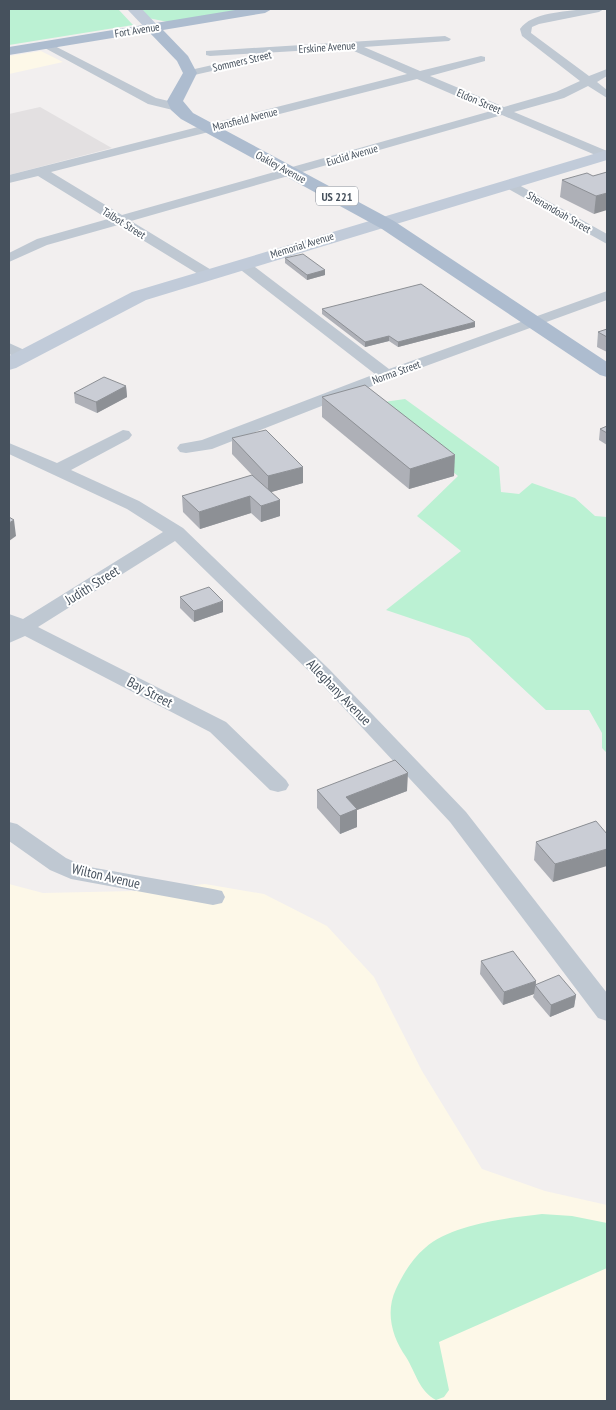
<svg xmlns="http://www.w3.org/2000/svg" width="616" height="1410" viewBox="0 0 616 1410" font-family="'PT Sans Narrow',sans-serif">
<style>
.commercial{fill:#fdf8e8}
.education{fill:#e3e0e1}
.green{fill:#bbf1d3}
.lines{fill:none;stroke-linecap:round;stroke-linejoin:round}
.street{fill:#bfc8d2;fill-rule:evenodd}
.secondary{fill:#c1cbd9;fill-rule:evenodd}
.primary{fill:#adbccf;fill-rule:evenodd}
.wall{fill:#aeb0b7}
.shaded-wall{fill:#8d9095}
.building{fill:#cacdd5;stroke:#8d9095}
.labels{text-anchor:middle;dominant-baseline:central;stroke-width:4;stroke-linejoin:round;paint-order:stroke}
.far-street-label{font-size:11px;fill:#46515d;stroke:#fff}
.shield{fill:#fff;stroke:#7e858e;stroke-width:1}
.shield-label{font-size:12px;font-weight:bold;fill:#46515d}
.street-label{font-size:14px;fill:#46515d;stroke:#fff}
</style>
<rect width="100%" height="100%" fill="#f2efef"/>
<g class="commercial">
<polygon points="41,51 63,62 9,74 9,56"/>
<polygon points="9,884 43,893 134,891 205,884 264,894 327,926 374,977 422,1071 482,1169 545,1191 607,1205 607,1401 9,1401"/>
</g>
<polygon class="education" points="40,107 110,147 112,148 9,175 9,114"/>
<g class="green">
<polygon points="9,9 118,9 133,25 9,45"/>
<polygon points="138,9 245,9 168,22 148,18"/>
<polygon points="405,399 499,467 501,492 519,494 532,483 575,498 595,516 607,517 607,753 602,748 602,733 589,710 546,710 469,638 386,610 461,551 417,516 458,476 370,404"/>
<path d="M542,1214L572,1216L607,1223V1268L439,1342L449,1390L444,1397L436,1400C419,1391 416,1373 406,1357C392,1337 385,1312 396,1289C403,1274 412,1259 425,1248C452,1224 507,1218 542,1214Z"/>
</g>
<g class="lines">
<g class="street">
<path d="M584,9H604L599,12L539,24L532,27L531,33L589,76L607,69V76L597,82L607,90V98L588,86L564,98L514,112L607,151V160L502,115L131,221L213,271L215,274L213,277H203L118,225L47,245L9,262V253L37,239L108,219L38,176L9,183V175L407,74L347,48L210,56L206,55V51L445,36L451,39L449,41L364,47L420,71L481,56L485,57V61L430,76L504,107L556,92L580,81L522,36L520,29C532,12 564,12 584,9ZM417,79L491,111L122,215L51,172Z"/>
<polygon points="47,42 156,98 181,104 183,107 177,111 148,104 43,47 43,43"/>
<polygon points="243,58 247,59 247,63 190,76 184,73 186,71"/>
<polygon points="510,180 607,234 607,244 505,187 503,184"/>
<polygon points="242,260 247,261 389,369 607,291 607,300 393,378 212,449 186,453 180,452 177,448 180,444 202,440 375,374 237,267 235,264"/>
<polygon points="9,343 31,353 33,356 25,361 9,354"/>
<polygon points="123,430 129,431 132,435 129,439 71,470 139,501 183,528 329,669 466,812 607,993 607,1021 598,1018 450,822 315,677 175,541 38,627 226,722 286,780 289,785 286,790 278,792 270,790 210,732 25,636 9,643 9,614 23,619 163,532 127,509 9,454 9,443 57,463"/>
<polygon points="9,822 17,824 66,858 84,866 213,889 222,891 225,897 222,903 213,905 71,879 50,870 9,841"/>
</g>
<g class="secondary">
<polygon points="127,9 142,9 160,28 153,32 148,31"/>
<polygon points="607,150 607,160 146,300 16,368 9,370 9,356 132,292"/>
</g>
<polygon class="primary" points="241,9 272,9 265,13 163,30 188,56 197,73 183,101 193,113 394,221 607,362 607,377 600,375 382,229 181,119 171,110 167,101 183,73 177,61 149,32 9,55 9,47"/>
</g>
<g class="wall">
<polygon points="607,172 594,214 560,197 562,180 593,176"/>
<polygon points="285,258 325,270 325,275 307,280 285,263"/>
<polygon points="322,309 475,327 398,347 389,341 365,347 322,314"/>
<polygon points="607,329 607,352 597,347 598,332"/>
<polygon points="126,386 127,397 97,413 75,403 74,393"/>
<polygon points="322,397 454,476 409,489 322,417"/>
<polygon points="607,426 607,445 599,440 600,429"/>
<polygon points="232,438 303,483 271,492 280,500 280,516 261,522 251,513 200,529 183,512 182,496 252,475 232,454"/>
<polygon points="180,597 223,612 194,622 180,608"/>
<polygon points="317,790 407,791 357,810 357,827 340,834 317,808"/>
<polygon points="596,821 553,882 534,860 536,842"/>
<polygon points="481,961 536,981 536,985 576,995 574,1007 550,1017 533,997 534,994 503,1005 480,974"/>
</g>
<g class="shaded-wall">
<polygon points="607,193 607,210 594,214 596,196"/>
<polygon points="325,270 325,275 307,280 307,275"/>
<polygon points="475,322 475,327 398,347 398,342"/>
<polygon points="389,336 389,341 365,347 365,342"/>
<polygon points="126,386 127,397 97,413 96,402"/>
<polygon points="455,455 454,476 409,489 410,469"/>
<polygon points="303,467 303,483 268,493 268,476"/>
<polygon points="250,496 251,513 200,529 199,512"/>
<polygon points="280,500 280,516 261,522 261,506"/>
<polygon points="14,520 16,536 9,541 9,523"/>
<polygon points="223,601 223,612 194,622 194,611"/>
<polygon points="408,773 407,791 357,810 357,827 340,834 340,816 346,797"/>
<polygon points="607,849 607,866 553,882 555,864"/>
<polygon points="536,981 534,994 503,1005 504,992"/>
<polygon points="576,995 574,1007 550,1017 551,1005"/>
</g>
<g class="building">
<polygon points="607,172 607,193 596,196 562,180 587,173 593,176"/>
<polygon points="303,254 325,270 307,275 285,258"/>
<polygon points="421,284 475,322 398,342 389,336 365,342 322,309"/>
<polygon points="607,329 607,337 598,332"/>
<polygon points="104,377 126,386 96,402 74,393"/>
<polygon points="365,385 455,455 410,469 322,397"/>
<polygon points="607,426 607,433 600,429"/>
<polygon points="266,430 303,467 268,476 232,438"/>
<polygon points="252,475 280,500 261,506 250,496 199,512 182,496"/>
<polygon points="9,517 14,520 9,523"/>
<polygon points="209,587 223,601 194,611 180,597"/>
<polygon points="395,760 408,773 346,797 357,809 340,816 317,790"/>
<polygon points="596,821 607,834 607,849 555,864 536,842"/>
<polygon points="513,951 536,981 504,992 481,961"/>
<polygon points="559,975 576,995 551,1005 535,985"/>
</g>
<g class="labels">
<g class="far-street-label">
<text transform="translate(137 30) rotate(-9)">Fort Avenue</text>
<text transform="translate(327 47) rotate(-4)">Erskine Avenue</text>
<text transform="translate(242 61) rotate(-13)">Sommers Street</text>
<text transform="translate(479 101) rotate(23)">Eldon Street</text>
<text transform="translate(245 119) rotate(-14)">Mansfield Avenue</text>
<text transform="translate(352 155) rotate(-16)">Euclid Avenue</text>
<text transform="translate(281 167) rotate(28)">Oakley Avenue</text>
<text transform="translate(559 212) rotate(30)">Shenandoah Street</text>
<text transform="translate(124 223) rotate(32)">Talbot Street</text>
<text transform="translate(302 245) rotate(-17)">Memorial Avenue</text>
<text transform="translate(396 372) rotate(-20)">Norma Street</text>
</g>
<rect class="shield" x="316" y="186.5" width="42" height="19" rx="4"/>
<g class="shield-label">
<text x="337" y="196">US 221</text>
</g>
<g class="street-label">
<text transform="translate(92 585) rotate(-32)">Judith Street</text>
<text transform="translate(150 692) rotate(28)">Bay Street</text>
<text transform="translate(339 692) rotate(46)">Alleghany Avenue</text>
<text transform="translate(106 876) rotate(13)">Wilton Avenue</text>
</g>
</g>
<rect width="616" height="1410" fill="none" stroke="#46515d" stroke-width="20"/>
</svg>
